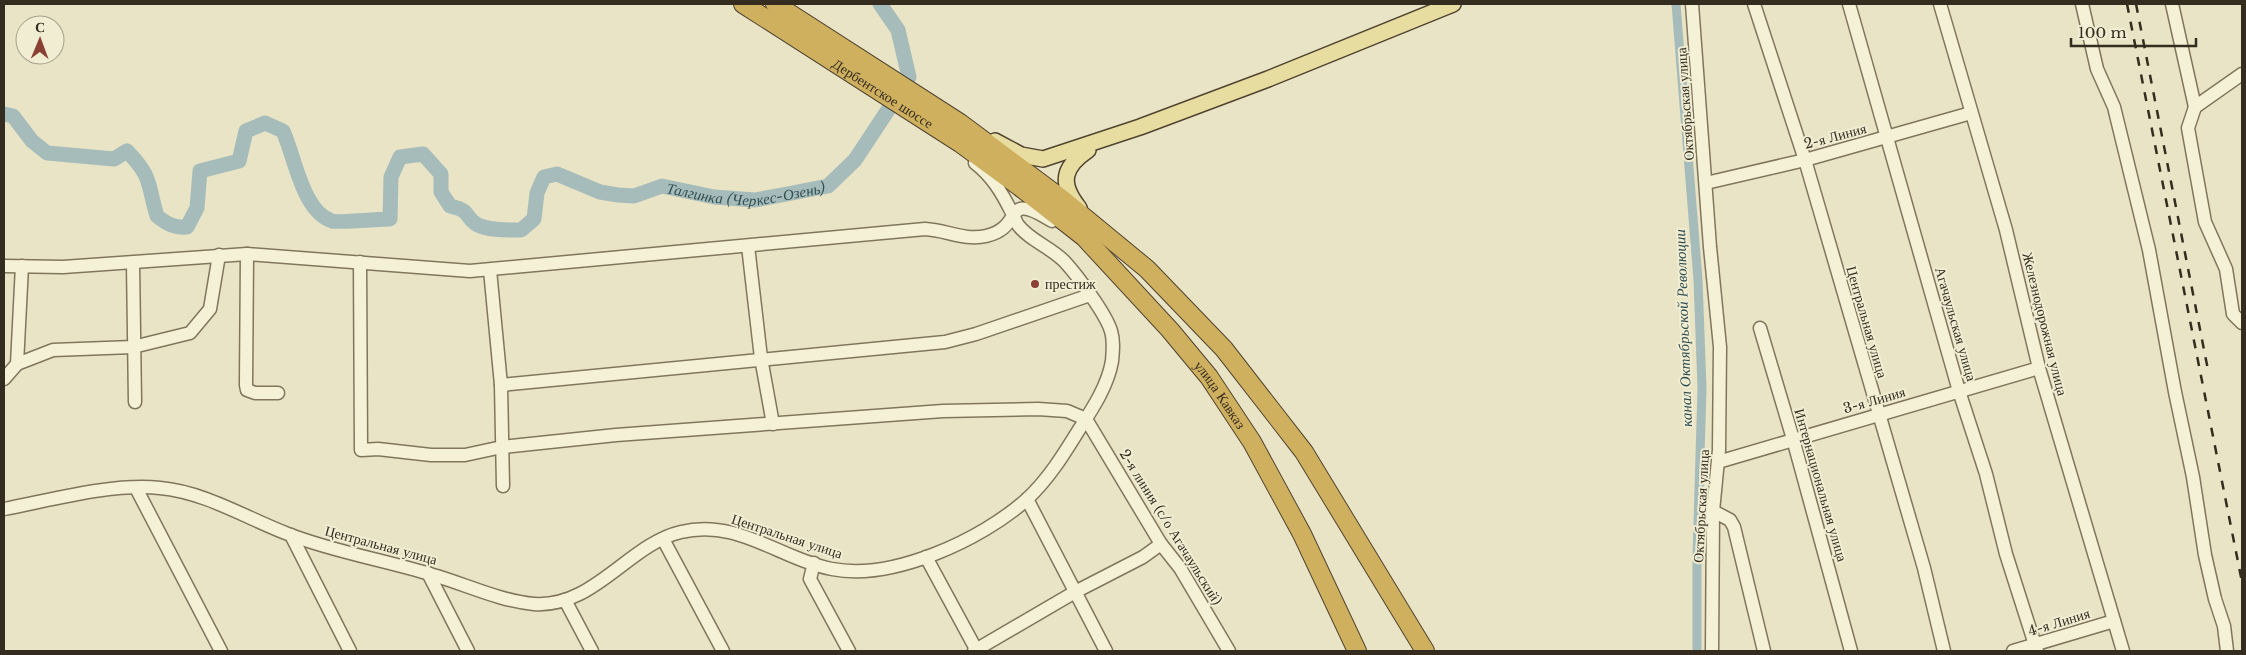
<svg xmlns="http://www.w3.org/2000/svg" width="2246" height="655" viewBox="0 0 2246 655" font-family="'Libre Baskerville',serif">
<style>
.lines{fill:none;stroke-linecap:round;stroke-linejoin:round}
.canal{stroke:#a6bcba;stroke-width:9}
.river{stroke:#a6bcba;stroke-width:15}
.minor-casing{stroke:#81765d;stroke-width:15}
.major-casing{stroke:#504431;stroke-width:18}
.highway-casing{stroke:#504431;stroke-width:20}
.minor{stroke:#f5f1d7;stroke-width:12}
.major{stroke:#e8dda0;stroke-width:15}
.highway{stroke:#cfb05f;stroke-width:18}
.rail{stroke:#332c1f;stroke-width:2.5;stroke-dasharray:9 9;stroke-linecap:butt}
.poi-dot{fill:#8a4134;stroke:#f1edd3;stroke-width:2}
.labels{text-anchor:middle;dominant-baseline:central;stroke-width:4;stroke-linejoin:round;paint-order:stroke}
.street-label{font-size:14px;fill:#332c1f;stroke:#f1edd3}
.poi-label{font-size:14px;fill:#332c1f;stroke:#f1edd3;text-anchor:start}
.water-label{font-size:15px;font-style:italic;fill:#304e51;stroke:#f1edd3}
</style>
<rect width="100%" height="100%" fill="#e9e4c5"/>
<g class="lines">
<polyline class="canal" points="1676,4 1698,280 1702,388 1697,557 1697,651"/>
<g class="river">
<polyline points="880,4 898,30 909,77"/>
<path id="s1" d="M4,114L13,116L32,141L47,153L114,159L127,151C153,178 147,183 157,216C167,224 174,228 187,227L197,208L200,171L239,161L246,131L265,123L283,131C295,157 302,211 332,221C337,223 380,219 390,219L391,177L400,157L423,154L441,174V192L450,206C472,211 463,215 476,224C488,231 508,230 521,230L534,219L537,193L544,177L557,174L600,192L618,195L634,196L662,186L714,197L755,200L787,194L828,186L855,160L888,110"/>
</g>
<g class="minor-casing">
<g id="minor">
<polyline points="1692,4 1710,247 1720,347 1719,450 1713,511 1712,651"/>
<polyline points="1754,4 1805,160 1924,568 1944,651"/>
<polyline points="1849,4 1959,391 1986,474 2006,554 2037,651"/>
<polyline points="1940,4 2006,230 2039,368 2123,651"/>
<polyline points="2082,4 2097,69 2114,107 2149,250 2175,392 2193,477 2205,555 2215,599 2224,626 2227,651"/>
<polyline points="2172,4 2195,107 2242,74"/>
<polyline points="2195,107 2188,128 2205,222 2226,269 2233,314 2242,323"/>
<polyline points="1706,183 1805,160 1971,113"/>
<polyline points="748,246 761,358 773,424"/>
<polyline points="247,254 246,385 247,390 255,393 278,393"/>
<polyline points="360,262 361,450 378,449 431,455 465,455 502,447 616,435 943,411 1038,409 1067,411 1086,419 1161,544 1180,568 1229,651"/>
<polyline points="133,263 135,402"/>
<path d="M4,266L63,267L247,254L470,271L925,229C946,230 965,241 986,236C1026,227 1001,189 1052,221"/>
<polyline points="490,270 501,385 503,486"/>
<polyline points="1760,328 1793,439 1851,651"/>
<polyline points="17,364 53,350 133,347 190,333 210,309 219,255"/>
<polyline points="4,379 17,364 22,266"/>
<polyline points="501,385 945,342 976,334 1090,295"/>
<polyline points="1718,462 2039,368"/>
<polyline points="136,488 221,651"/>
<polyline points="1027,499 1106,651"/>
<path d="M4,509C52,500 111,483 160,488C205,492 246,518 288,534C334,552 385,560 433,575C465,584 500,601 534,604C594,608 629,544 681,532C737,518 780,559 832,569C892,581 981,540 1026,500C1048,480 1064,454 1080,428C1093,408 1108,385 1112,361C1113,350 1114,341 1111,331C1106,314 1077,275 1065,262C1052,248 1029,240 1018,225C1015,221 1014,215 1011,211C1002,193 992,176 975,163"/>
<polyline points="1713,511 1730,520 1734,527 1764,651"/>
<polyline points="291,535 350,651"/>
<polyline points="663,539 723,651"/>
<polyline points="926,557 977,651"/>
<polyline points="814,563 810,579 849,651"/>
<polyline points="428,573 468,651"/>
<polyline points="565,600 592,651"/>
<polyline points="974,651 1075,592 1143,557 1161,544"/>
<polyline points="2013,651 2114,621"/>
</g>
</g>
<g class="major-casing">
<g id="major">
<polyline points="995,141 1021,155 1043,159 1140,127 1268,79 1453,4"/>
<path d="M1079,208C1059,183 1063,167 1088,150"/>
</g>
</g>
<g class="highway-casing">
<g id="highway">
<path id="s2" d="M743,4L960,143L1020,187L1084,237L1170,330L1209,377L1252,442L1302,534L1357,651"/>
<polyline points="775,4 960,123 1062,199 1147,269 1224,349 1304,452 1425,651"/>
</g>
</g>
<use href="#minor" class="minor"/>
<use href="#major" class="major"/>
<use href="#highway" class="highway"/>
<g class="rail">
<polyline points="2127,4 2242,582"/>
<polyline points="2136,4 2208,370"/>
</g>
</g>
<circle class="poi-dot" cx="1035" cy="284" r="5"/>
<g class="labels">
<g class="street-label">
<text stroke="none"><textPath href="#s2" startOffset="166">Дербентское шоссе</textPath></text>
<text transform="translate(1685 104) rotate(-94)">Октябрьская улица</text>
<text transform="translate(1835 136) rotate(-15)">2-я Линия</text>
<text transform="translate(1867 322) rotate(74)">Центральная улица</text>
<text transform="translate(1956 324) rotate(74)">Агачаульская улица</text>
<text transform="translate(2045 324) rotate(76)">Железнодорожная улица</text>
<text stroke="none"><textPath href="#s2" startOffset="622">улица Кавказ</textPath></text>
<text transform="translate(1874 400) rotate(-16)">3-я Линия</text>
<text transform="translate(1821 485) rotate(74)">Интернациональная улица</text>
<text transform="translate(1701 506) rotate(-87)">Октябрьская улица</text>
<text transform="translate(1171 527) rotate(58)">2-я линия (с/о Агачаульский)</text>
<text transform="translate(787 536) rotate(18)">Центральная улица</text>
<text transform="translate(381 545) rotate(15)">Центральная улица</text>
<text transform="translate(2059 622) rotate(-17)">4-я Линия</text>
</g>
<g class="poi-label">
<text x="1045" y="284">престиж</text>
</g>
<g class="water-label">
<text stroke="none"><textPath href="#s1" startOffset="1079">Талгинка (Черкес-Озень)</textPath></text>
<text transform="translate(1683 328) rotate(-92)">канал Октябрьской Революции</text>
</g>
</g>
<rect width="2246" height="655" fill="none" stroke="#332c1f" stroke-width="10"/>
<g transform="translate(40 40) rotate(1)"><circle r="24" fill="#f1edd3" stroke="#a5a08b"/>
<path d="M0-4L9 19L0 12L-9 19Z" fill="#8a4134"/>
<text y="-8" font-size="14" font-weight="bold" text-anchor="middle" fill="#332c1f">С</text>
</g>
<path d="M2071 38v8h125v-8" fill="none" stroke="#332c1f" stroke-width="2.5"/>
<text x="2078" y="38" font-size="15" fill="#332c1f" stroke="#f1edd3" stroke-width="4" paint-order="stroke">100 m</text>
</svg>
